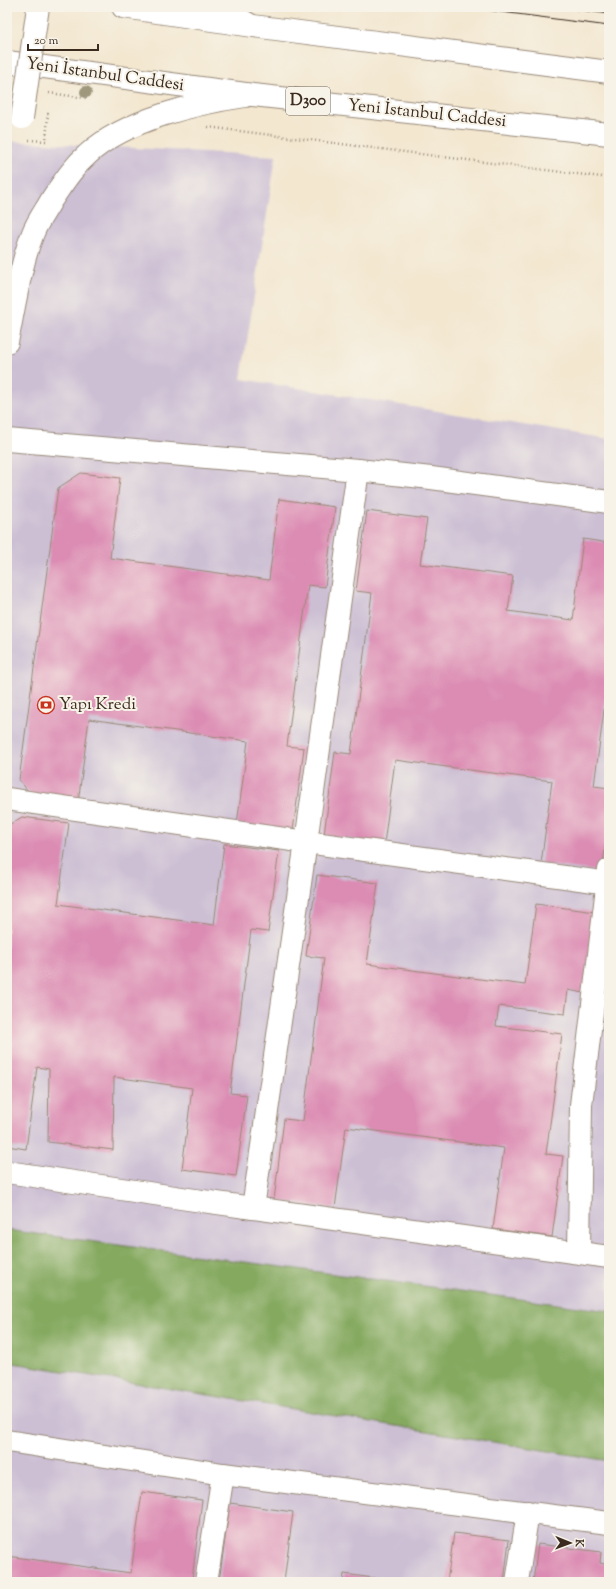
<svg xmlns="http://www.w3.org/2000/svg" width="616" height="1589" viewBox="0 0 616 1589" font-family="'Sorts Mill Goudy',serif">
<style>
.industrial{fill:#ccbfd4}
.forest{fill:#84a95e;stroke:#606a3e}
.building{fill:#dc8cb3}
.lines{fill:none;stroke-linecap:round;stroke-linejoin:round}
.street-casing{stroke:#978877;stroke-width:24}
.secondary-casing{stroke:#978877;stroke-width:24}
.highway-casing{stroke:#978877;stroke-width:24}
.path{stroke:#978877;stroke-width:2.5;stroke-dasharray:1 3;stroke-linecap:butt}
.street{stroke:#fff;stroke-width:22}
.secondary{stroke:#fff;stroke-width:22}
.highway{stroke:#fff;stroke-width:22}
.tram{stroke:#3b2a1e;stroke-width:1}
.street-bridge-casing{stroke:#978877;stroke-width:24;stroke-linecap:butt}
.street-bridge{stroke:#fff;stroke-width:22}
.tree{fill:#9f987b}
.labels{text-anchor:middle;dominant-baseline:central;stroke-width:4;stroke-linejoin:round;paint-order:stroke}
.shield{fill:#f7f3e8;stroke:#73665b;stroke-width:1}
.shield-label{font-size:16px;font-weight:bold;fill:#3b2a1e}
.street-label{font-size:17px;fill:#3b2a1e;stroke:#f7f3e8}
.poi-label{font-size:17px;fill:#3b2a1e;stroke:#f7f3e8;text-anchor:start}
</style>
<rect width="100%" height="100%" fill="#f7f3e8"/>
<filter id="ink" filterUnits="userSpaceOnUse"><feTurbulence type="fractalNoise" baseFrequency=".025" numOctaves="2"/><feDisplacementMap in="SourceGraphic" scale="8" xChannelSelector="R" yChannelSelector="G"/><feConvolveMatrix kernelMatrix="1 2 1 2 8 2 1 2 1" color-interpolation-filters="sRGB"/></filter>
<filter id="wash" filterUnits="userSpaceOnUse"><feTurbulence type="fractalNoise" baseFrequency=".012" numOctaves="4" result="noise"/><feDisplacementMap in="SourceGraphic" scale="16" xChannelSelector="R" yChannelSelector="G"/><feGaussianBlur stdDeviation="0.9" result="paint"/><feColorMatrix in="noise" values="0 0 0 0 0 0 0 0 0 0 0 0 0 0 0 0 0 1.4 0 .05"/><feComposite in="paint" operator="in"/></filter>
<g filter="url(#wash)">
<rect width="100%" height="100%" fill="#f3e7d0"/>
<polygon class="industrial" points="7,141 276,156 241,379 609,439 609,1582 7,1582"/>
<polygon class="forest" points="7,1230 609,1311 609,1461 7,1362"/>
<g id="blocks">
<g class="building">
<polygon points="81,473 120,478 110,558 269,580 279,499 335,507 325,587 308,585 287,746 304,748 293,831 237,824 248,741 89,719 78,803 33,797 19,780 58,488"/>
<polygon points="367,511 427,519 420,564 513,576 508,611 573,620 583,539 609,543 609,672 594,786 609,788 609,817 602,872 541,864 552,781 395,760 384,844 324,835 335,752 351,754 372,593 356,591"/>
<polygon points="22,817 69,823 58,904 214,925 224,844 279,851 268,932 251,930 230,1093 247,1095 236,1176 182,1169 192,1088 114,1077 113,1150 48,1142 49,1069 37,1067 26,1149 7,1146 7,826"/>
<polygon points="317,875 378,883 367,964 525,985 536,904 595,912 584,993 568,990 565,1014 499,1006 496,1026 562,1034 546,1154 563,1156 552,1237 493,1229 504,1148 346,1127 335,1208 274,1200 284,1119 303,1121 324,958 306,956"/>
<polygon points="142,1492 202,1500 192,1580 173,1578 173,1582 7,1582 7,1556 131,1573"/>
<polygon points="230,1503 293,1512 284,1582 219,1582"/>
<polygon points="454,1533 509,1540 504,1582 447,1582"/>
<polygon points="538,1544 601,1552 600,1563 609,1565 609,1582 533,1582"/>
<polygon points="344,1574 389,1580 389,1582 343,1582"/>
</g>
</g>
</g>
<g filter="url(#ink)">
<use href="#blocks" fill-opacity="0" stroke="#978877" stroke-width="1"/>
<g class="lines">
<g class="street-casing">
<g id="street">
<polyline points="7,440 358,470 431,478 609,502"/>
<polyline points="7,799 306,842 609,883"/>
<polyline points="7,1172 188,1199 609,1257"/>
<polyline points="253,1208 306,842 358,470"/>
<polyline points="579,1252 581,1105 609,870"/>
<polyline points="7,1441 223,1474 609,1523"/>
<polyline points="206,1582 223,1474"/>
<polyline points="517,1582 528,1512"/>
</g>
</g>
<g class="secondary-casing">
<g id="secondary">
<polyline points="219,7 250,25"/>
<path d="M7,342C14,309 20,265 33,233C37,222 46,210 52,199C63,183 73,167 88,154C125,120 197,103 245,96"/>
</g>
</g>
<g class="highway-casing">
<g id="highway">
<polyline points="123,7 253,26 609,72"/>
<polyline points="7,62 253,95 609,134"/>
</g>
</g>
<g class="path">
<polyline points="49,93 86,98"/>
<polyline points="208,127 609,178"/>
<polyline points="29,140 46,141 48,114 45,114"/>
</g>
<use href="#street" class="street"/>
<use href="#secondary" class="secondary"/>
<use href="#highway" class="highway"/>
<g class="tram">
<polyline points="463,7 609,26"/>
<polyline points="558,7 609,14"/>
</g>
<g class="street-bridge-casing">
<polyline id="street-bridge" points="22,118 38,7"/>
</g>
<use href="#street-bridge" class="street-bridge"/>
</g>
<circle class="tree" cx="86" cy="92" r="6"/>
</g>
<defs>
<g id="bank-ring" transform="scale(0.9)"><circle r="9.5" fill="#f7f3e8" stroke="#c8321e" stroke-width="1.5"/><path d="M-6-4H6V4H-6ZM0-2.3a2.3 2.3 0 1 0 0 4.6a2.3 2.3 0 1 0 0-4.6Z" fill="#c8321e"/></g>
</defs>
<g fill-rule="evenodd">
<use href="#bank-ring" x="46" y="705"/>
</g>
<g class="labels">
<rect class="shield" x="286" y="87" width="44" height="28" rx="3"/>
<g class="shield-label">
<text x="308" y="101">D300</text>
</g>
<g class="street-label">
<text transform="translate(105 75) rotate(8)">Yeni İstanbul Caddesi</text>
<text transform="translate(427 114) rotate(6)">Yeni İstanbul Caddesi</text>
</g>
<g class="poi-label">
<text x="59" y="705">Yapı Kredi</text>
</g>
</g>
<rect width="616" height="1589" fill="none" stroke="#f7f3e8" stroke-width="24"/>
<g transform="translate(570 1543) rotate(91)" stroke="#f7f3e8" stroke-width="3" paint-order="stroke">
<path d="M0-3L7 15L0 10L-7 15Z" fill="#3b2a1e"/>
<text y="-6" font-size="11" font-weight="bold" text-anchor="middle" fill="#3b2a1e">K</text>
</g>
<path d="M28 44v6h70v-6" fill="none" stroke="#3b2a1e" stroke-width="2"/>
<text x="34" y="44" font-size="12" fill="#3b2a1e" stroke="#f7f3e8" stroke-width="3" paint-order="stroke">20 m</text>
</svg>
